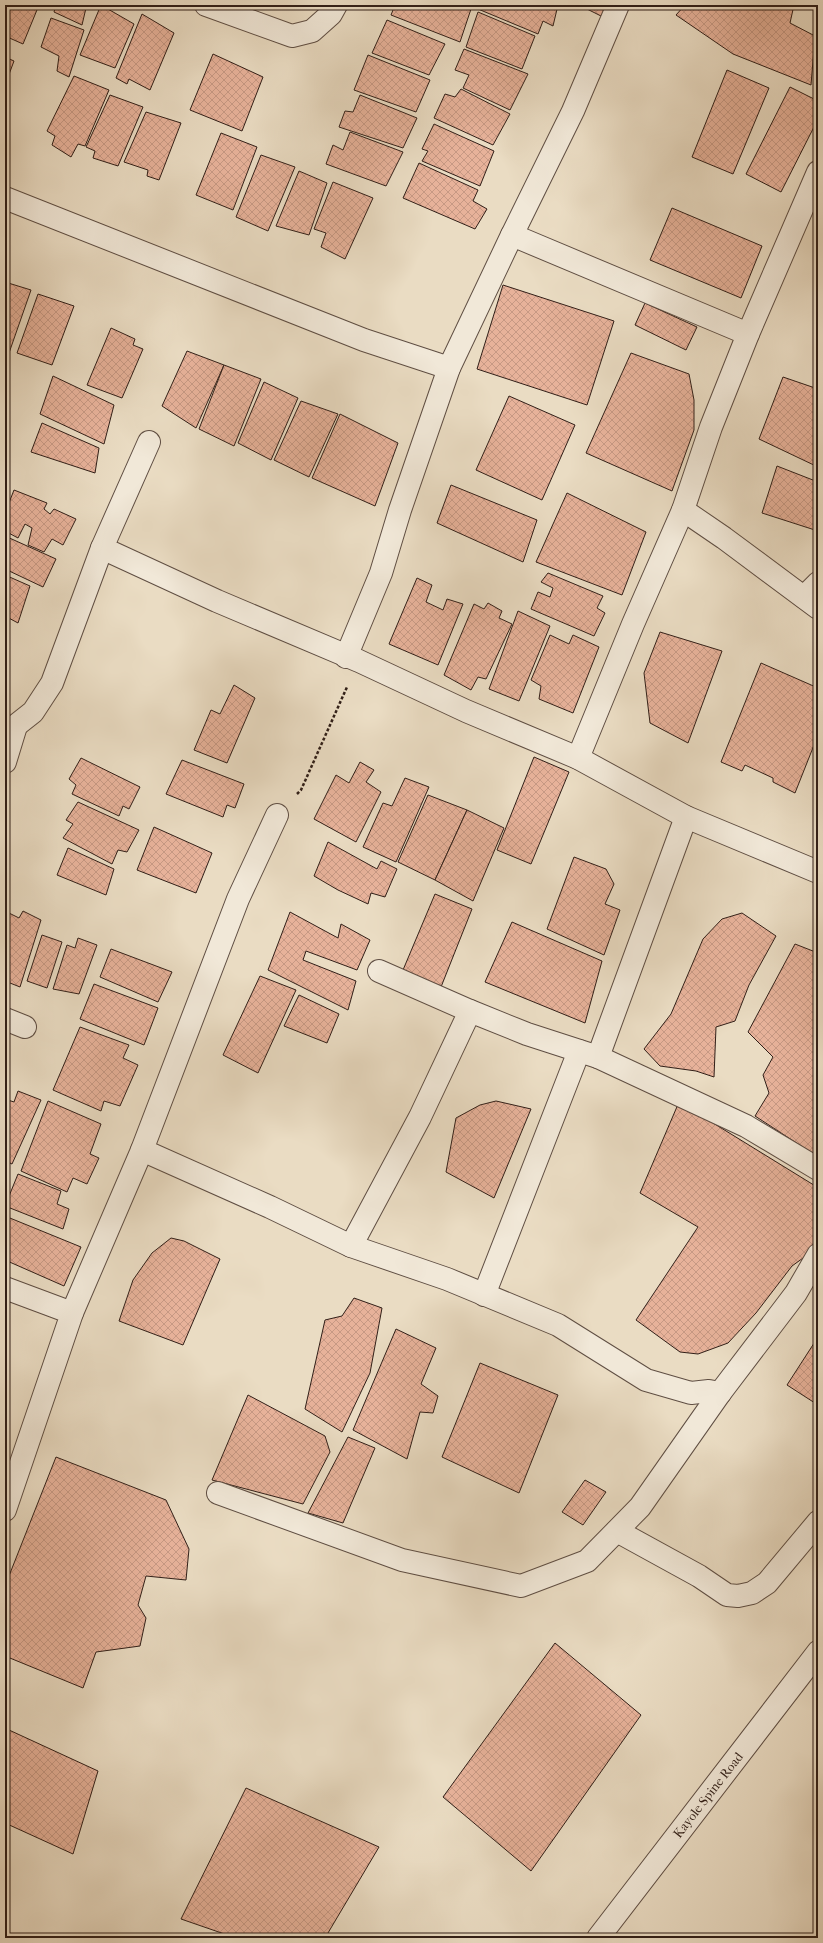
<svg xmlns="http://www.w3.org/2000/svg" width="823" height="1943" viewBox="0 0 823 1943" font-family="'IM FELL French Canon',serif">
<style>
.building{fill:url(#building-cross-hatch);stroke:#311f18}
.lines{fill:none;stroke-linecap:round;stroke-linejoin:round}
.minor-casing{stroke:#5f4e43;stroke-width:24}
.path{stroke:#311f18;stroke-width:2.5;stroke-dasharray:3 2;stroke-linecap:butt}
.minor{stroke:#f1e8d8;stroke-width:22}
.labels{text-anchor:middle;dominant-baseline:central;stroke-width:4;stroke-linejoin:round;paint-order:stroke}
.street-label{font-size:13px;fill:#311f18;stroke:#f1e8d8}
</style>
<defs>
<pattern id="building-cross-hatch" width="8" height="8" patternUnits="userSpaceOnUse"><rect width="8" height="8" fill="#e7b29a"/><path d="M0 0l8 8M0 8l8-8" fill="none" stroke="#c79984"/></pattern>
</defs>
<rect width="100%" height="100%" fill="#eadcc3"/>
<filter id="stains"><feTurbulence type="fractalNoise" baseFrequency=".005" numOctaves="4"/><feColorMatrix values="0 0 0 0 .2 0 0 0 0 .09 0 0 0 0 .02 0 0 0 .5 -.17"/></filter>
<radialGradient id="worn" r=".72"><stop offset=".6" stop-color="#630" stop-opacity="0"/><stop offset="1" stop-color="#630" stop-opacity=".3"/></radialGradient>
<g class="building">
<polygon points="5,5 39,5 23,44 5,36"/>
<polygon points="56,5 79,5 86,8 82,25 54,12"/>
<polygon points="101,5 134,24 115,68 80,55"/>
<polygon points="395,5 469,5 472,6 460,42 391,15"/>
<polygon points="480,5 558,5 553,26 543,21 538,34 478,9"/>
<polygon points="579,5 605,5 603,17"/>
<polygon points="685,5 794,5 790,23 815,36 811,85 733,54 676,15"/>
<polygon points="478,12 535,36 522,69 466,47"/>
<polygon points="142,14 174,33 150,90 129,79 127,84 116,78"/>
<polygon points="51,18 84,30 69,77 57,71 59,56 41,47"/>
<polygon points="387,20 445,44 429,75 372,53"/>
<polygon points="464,49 528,74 510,110 463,88 469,75 455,70"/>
<polygon points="213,54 263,77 242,131 190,110"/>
<polygon points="368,55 430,80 416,112 354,90"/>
<polygon points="5,57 14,61 5,85"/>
<polygon points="727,70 769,88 733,174 692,157"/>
<polygon points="74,76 109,90 85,146 78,144 71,157 52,145 55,136 47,131"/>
<polygon points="790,87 818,101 818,119 781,192 746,174"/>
<polygon points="461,89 510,114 493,145 434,118 445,94 455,97"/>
<polygon points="110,95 143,107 118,166 93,158 95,151 86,147"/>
<polygon points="360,95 417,118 403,148 339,127 345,111 353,112"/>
<polygon points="146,112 181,123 159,180 147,176 148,170 124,162"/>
<polygon points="434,124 494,151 480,186 422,161 428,151 422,149"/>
<polygon points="350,132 403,152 386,186 326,164 333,145 343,150"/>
<polygon points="221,133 257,147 233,210 196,195"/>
<polygon points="261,155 295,167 268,231 236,217"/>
<polygon points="419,163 478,190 473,201 487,209 475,229 403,198"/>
<polygon points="299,171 327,183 309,235 276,226"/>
<polygon points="333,182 373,198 345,259 321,247 326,233 314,229"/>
<polygon points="672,208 762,246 741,298 650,260"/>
<polygon points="5,282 31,290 9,353 5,352"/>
<polygon points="503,285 614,321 587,405 477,369"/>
<polygon points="38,294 74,306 52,365 17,353"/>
<polygon points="645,303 697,327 686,350 635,325"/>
<polygon points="111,328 135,339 133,345 143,349 122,398 87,385"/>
<polygon points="187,351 224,365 196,428 162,406"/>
<polygon points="631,353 689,374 694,400 694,430 672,491 586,453"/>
<polygon points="224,365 261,379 234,446 199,429"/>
<polygon points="53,376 114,405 104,444 40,414"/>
<polygon points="783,377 818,389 818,467 759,439"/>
<polygon points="264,382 298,398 271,460 238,443"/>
<polygon points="509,396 575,425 542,500 476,470"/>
<polygon points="301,401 338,414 309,477 274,460"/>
<polygon points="340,414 398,443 375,506 312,478"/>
<polygon points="42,423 99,448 95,473 31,452"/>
<polygon points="777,466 818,482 818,531 762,513"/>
<polygon points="451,485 537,520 523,562 437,523"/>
<polygon points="14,490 47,503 44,509 50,514 54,509 76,519 63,545 52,539 44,552 28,545 32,528 25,524 18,538 5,531 5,513"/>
<polygon points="567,493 646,532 622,595 536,562"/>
<polygon points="5,536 56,559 43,587 5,569"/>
<polygon points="548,573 603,596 597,608 605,613 594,636 531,609 538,592 550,597 553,588 541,582"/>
<polygon points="5,575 30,586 18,623 5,616"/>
<polygon points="417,578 432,585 426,602 443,610 447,599 463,604 438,665 389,644"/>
<polygon points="488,603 502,611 499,618 512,624 486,679 478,677 471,690 444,675 474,604 484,609"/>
<polygon points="518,611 550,626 519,701 489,689"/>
<polygon points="660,632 722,651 688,743 650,723 644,673"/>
<polygon points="550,635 569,644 573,635 599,647 573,713 539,699 541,686 531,680"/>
<polygon points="761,663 818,688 818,735 795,793 773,782 773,778 745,765 742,771 721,762"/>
<polygon points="234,685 255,698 227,763 194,750 211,710 220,714"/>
<polygon points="534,757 569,772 531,864 497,850"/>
<polygon points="81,758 140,787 129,809 123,806 119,816 72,794 76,785 69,779"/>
<polygon points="182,760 244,784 235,808 227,805 223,817 166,794"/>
<polygon points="360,762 374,770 366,782 381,792 356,842 314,819 336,775 349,783"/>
<polygon points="405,778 429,787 396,862 363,847 383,803 392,806"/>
<polygon points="428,795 467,810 435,880 398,862"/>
<polygon points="78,802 139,830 127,852 118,850 112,864 63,838 73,824 66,820"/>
<polygon points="467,810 504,828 473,901 435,880"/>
<polygon points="154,827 212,853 196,893 137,870"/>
<polygon points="328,842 377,869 381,861 397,869 385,897 371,893 368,904 338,890 314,876"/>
<polygon points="68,848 114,869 106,895 57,875"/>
<polygon points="574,857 606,869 614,884 605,904 620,910 604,955 547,929"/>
<polygon points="435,894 472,909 441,987 403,970"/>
<polygon points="5,911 19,918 23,911 41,920 20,987 5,981"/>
<polygon points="290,912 338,938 341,924 370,940 357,970 306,951 303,960 356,981 348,1010 268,970"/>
<polygon points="742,913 776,936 749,985 735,1021 716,1027 714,1077 696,1071 660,1066 644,1049 671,1014 703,939 722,919"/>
<polygon points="512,922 602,961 585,1023 485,982"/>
<polygon points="42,935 62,942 47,988 27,981"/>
<polygon points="78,938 97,945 79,994 53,989 67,945 75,948"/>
<polygon points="795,944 818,953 818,1157 755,1116 769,1093 763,1075 773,1057 748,1032"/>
<polygon points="111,949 172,972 158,1002 100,977"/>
<polygon points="260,976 296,990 258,1073 223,1055"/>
<polygon points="94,984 158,1008 144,1045 80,1019"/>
<polygon points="299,995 339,1014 327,1043 284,1026"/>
<polygon points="80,1027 129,1045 123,1058 138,1065 120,1106 104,1101 101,1111 53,1090"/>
<polygon points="18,1091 41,1100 12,1164 5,1161 5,1099 14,1102"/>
<polygon points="48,1101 101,1124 90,1154 99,1158 87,1184 73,1178 67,1192 21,1171"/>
<polygon points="496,1101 531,1109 494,1198 446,1172 456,1118 480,1105"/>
<polygon points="679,1102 817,1187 818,1191 818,1232 810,1253 792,1266 756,1313 728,1343 698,1354 680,1352 636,1320 698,1227 640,1193"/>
<polygon points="18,1174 61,1191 57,1204 69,1209 63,1229 5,1206"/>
<polygon points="5,1216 81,1247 64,1286 5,1260"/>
<polygon points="171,1238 184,1241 220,1259 183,1345 119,1321 133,1280 152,1253"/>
<polygon points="354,1298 382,1308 370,1373 342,1432 305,1409 325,1320 342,1316"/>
<polygon points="396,1329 436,1348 421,1384 438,1396 433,1413 420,1412 407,1459 353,1430"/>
<polygon points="818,1337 818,1405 787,1385"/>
<polygon points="480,1363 558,1395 519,1493 442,1457"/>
<polygon points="248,1395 325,1436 330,1452 303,1504 212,1480"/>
<polygon points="348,1437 375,1448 343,1523 308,1513"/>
<polygon points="56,1457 166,1500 189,1549 186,1580 146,1576 138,1605 146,1618 140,1646 96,1652 83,1688 5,1656 5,1586"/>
<polygon points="585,1480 606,1492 583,1525 562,1512"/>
<polygon points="555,1643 641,1715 531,1871 443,1797"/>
<polygon points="9,1730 98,1771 73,1854 5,1823 5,1738"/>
<polygon points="246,1788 379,1847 325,1938 236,1938 181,1919"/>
</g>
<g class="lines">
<g class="minor-casing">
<g id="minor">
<polyline points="206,5 292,36 312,31 331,14 336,5"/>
<polyline points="618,5 573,111 512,235 748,334 818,172"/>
<polyline points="5,198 364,340 449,368"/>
<polyline points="149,442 102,548 217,601 359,661 466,711 578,758 686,817 818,872"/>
<polyline points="683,510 724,538 818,608"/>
<polyline points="804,597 818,583"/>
<polyline points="346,657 381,573 400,510 449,368 512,235"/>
<polyline points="5,728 14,727 33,712 52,683 102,548"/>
<polyline points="578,758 633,624 683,510 711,427 748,334"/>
<polyline points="5,762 16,726"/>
<polyline points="379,971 470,1011"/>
<polyline points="5,1019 25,1027"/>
<polyline points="598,1057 746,1126 818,1169"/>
<polyline points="142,1150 270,1207 351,1246 447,1279 558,1325 646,1380 691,1393 709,1391 720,1393"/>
<polyline points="351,1246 420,1117 470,1011 527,1034 598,1057 686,817"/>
<polyline points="5,1288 72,1313 5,1510"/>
<polyline points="484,1295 579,1051"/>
<polyline points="72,1313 142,1150 238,899 277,815"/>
<polyline points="218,1493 402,1560 521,1586 587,1561 640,1507 720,1393 796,1293 818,1255"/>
<polyline points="617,1531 699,1576 727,1595 738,1596 752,1593 767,1583 818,1522"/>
<polyline points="598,1938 818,1652"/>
</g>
</g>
<polyline class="path" points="297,794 301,790 347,687"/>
<use href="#minor" class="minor"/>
</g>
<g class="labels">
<g class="street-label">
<text transform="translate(708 1795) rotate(-52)">Kayole Spine Road</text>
</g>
</g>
<rect width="823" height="1943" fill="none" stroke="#eadcc3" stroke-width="20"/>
<rect x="6" y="6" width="811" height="1931" fill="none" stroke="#311f18" stroke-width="2"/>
<rect x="10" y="10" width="803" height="1923" fill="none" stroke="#311f18"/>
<rect width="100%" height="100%" filter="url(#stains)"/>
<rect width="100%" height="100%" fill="url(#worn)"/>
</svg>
